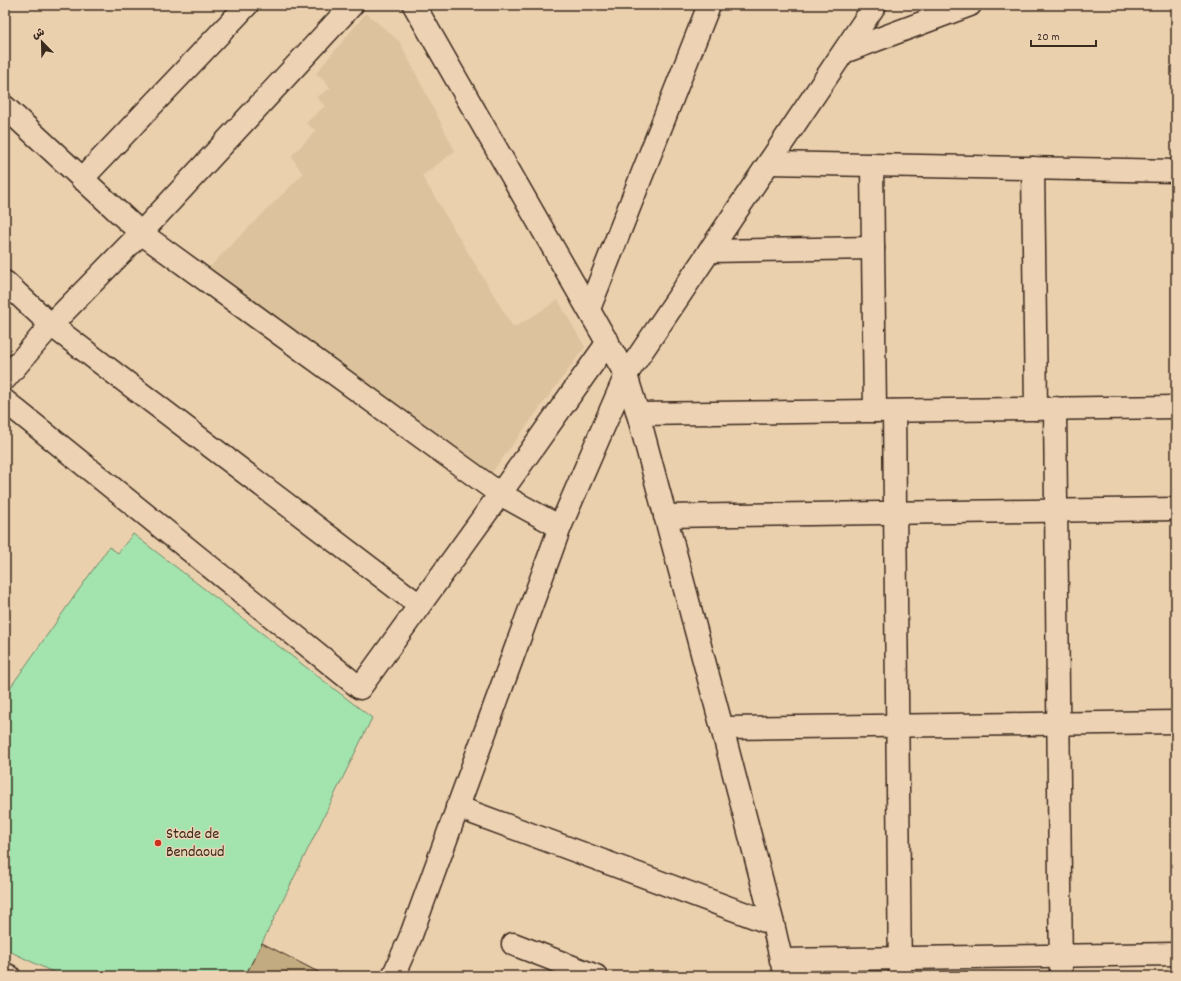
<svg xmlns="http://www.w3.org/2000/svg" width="1181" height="981" viewBox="0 0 1181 981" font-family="Dekko,'Playpen Sans Arabic',sans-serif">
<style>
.built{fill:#dcc29d}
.green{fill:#a3e4ae;stroke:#6f8766}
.building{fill:#c3ab81;stroke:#3b2a1e}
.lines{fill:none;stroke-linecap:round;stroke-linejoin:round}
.minor-casing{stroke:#3b2a1e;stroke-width:25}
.tertiary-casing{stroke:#3b2a1e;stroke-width:25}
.minor{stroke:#edd2b4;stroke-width:22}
.tertiary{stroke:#edd2b4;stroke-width:22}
.poi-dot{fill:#c8321e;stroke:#edd2b4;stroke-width:1.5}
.labels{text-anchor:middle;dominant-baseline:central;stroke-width:3;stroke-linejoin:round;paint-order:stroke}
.poi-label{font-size:16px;fill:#3b2a1e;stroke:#edd2b4;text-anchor:start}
</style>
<rect width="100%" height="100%" fill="#ebd0ae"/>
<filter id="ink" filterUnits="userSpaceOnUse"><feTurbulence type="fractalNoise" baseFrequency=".025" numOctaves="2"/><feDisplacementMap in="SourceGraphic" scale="8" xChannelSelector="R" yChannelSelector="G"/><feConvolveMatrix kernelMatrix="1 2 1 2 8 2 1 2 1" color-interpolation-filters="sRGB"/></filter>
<g filter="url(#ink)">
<polygon class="built" points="366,13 400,42 455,151 422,176 513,327 522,323 558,300 585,347 487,479 205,272 228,248 303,174 291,156 316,131 306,123 325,106 316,97 331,88 316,73"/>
<polygon class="green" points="133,534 372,718 262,943 245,976 61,976 5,949 5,695 109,547 118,553"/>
<polygon class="building" points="262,943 324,975 323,976 245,976"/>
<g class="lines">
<g class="minor-casing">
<g id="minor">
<polyline points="844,52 970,5"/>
<polyline points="5,107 141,233 500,494 560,527"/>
<polyline points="769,163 1176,171"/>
<polyline points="872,165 875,411"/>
<polyline points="1033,168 1036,409"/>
<polyline points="82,179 247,5"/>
<polyline points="709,251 873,248"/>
<polyline points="5,282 51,325 419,605"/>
<polyline points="589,309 709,5"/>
<polyline points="5,379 51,325 141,233 352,5"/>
<polyline points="5,401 360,688 500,494 608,342"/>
<polyline points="1055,408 1061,976"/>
<polyline points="894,411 900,976"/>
<polyline points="638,414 1176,407"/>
<polyline points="665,516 1176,509"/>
<polyline points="722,728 1176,722"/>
<polyline points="457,807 773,924"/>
<polyline points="513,944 596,976"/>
<polyline points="781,960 1176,954"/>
<polyline points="5,974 9,976"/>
<polyline points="393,976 410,938 560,527 626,375 875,5"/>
</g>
</g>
<g class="tertiary-casing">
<polyline id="tertiary" points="414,5 626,375 638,414 722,728 773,924 785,976"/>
</g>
<use href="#minor" class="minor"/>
<use href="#tertiary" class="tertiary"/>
</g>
</g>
<circle class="poi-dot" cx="158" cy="843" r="4"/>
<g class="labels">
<g class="poi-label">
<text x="166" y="834">Stade de<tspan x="166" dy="18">Bendaoud</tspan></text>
</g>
</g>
<rect width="1181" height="981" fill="none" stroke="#edd2b4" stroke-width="20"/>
<rect x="10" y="10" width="1161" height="961" fill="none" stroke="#3b2a1e" stroke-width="1.5" filter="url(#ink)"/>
<g transform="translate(42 42) rotate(337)" stroke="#edd2b4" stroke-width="3" paint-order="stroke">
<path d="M0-3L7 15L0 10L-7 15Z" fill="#3b2a1e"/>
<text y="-6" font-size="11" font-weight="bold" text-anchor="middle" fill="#3b2a1e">ش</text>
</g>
<path d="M1031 40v6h65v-6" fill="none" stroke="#3b2a1e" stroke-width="2"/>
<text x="1037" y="40" font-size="12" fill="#3b2a1e" stroke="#edd2b4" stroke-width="3" paint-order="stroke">20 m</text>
</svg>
